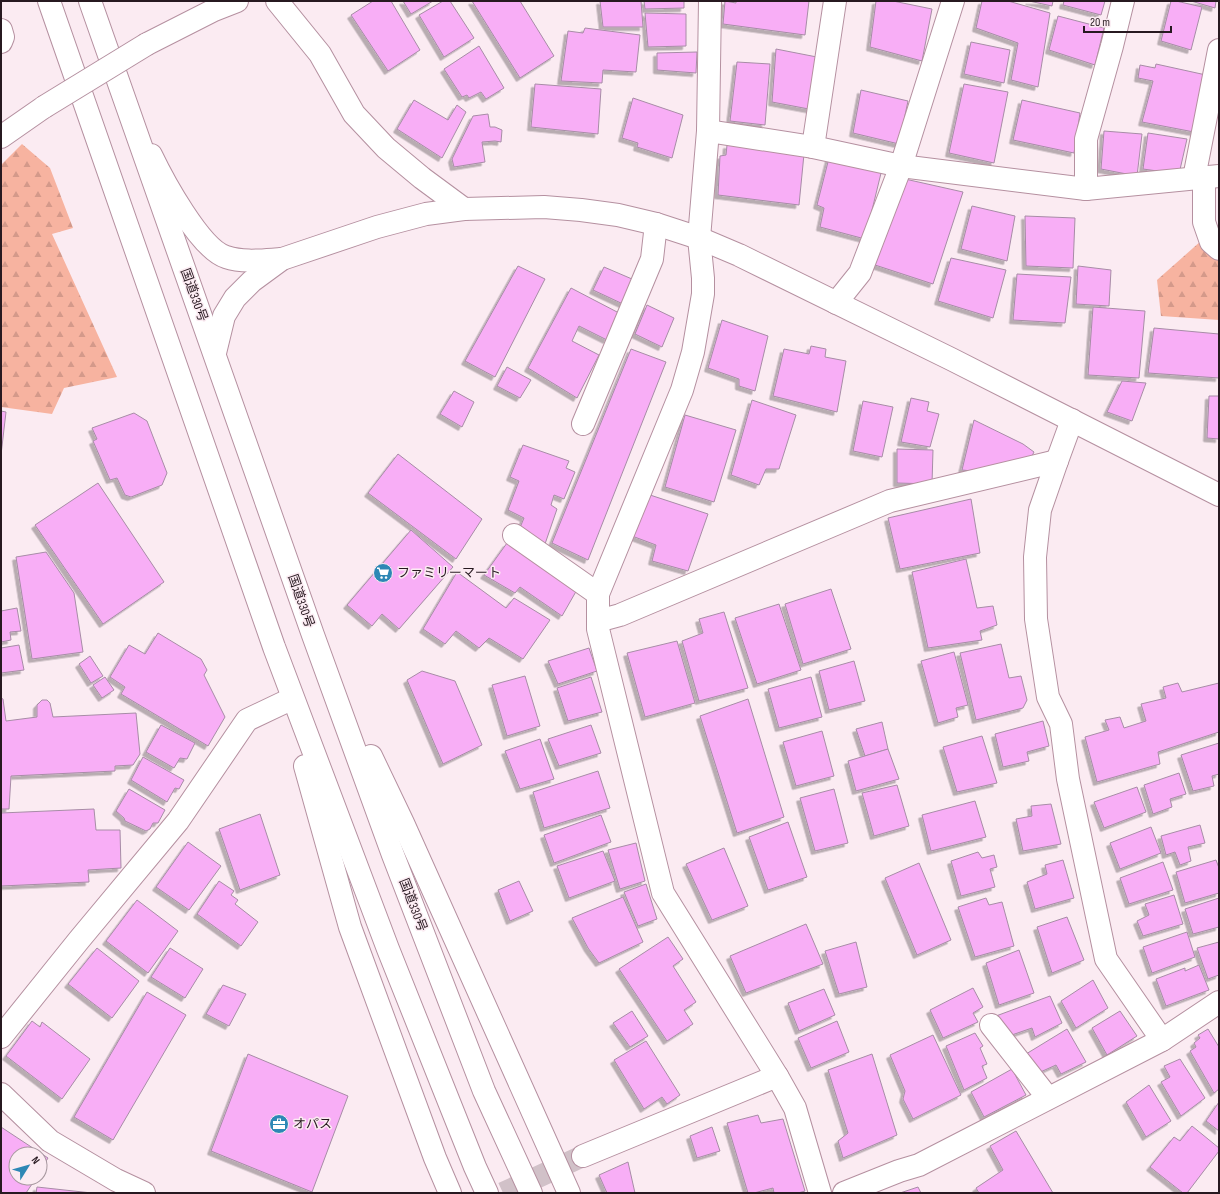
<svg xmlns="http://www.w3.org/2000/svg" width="1220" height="1194" viewBox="0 0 1220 1194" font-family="'Sofia Sans Condensed','Noto Sans JP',sans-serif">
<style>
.forest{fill:url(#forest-firs)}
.building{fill:#f8aef6;stroke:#a78ca6;filter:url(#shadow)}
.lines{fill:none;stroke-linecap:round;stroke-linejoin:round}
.minor-tunnel{stroke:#d1c1c8;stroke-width:22;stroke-dasharray:22 11;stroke-linecap:butt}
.minor-casing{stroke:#b590a0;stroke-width:24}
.tertiary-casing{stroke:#b590a0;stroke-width:24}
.trunk-casing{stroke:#b590a0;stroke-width:24}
.minor{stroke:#fff;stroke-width:22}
.tertiary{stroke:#fff;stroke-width:22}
.trunk{stroke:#fff;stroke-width:22}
.minor-bridge-casing{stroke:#b590a0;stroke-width:24;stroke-linecap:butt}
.minor-bridge{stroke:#fff;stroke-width:22}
.labels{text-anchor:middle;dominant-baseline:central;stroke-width:3;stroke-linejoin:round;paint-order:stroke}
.street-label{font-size:13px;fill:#271920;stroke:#fbebf2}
.poi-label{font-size:13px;fill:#271920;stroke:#fbebf2;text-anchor:start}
</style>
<defs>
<pattern id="forest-firs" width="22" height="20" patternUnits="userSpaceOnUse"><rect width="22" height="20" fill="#f7b3a0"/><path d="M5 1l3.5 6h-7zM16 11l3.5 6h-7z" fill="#d4998a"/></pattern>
<filter id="shadow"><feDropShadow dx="-3.5" dy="3.5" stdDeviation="0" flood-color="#0004"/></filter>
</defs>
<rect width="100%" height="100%" fill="#fbebf2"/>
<g class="forest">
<polygon points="22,144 50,168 73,228 52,234 117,377 64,388 52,414 1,407 1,165"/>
<polygon points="1219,225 1219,320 1161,316 1157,280"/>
</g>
<g class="building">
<polygon points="373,1 391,1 420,50 388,71 351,15"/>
<polygon points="403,1 433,1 411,14"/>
<polygon points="443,1 450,1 474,38 444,57 419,15"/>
<polygon points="472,1 520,1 554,56 520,78"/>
<polygon points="600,1 641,1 643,27 603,27"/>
<polygon points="644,1 684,1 684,8 645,9"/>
<polygon points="725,1 736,3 736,1 809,1 805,35 723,24"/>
<polygon points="876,1 893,1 932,9 922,61 870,47"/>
<polygon points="982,1 1008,1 1050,13 1038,87 1011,80 1018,43 976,28"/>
<polygon points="1029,1 1053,1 1052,6"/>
<polygon points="1064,1 1105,1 1101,15 1063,5"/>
<polygon points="1171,1 1176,1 1202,7 1191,50 1161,41"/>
<polygon points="1191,1 1216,1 1215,8"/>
<polygon points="645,13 686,14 686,46 648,47"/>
<polygon points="1058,16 1104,28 1095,65 1049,50"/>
<polygon points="585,28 640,35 636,72 603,70 602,83 561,81 568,31 583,33"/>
<polygon points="971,42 1010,50 1004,83 964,74"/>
<polygon points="479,46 504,88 486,99 481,92 469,98 467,95 462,97 444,69"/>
<polygon points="776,49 822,58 814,110 772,102"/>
<polygon points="697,52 696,73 657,70 657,53"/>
<polygon points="737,62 770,64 765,125 730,121"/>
<polygon points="1156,64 1206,75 1194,132 1142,122 1153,81 1138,78 1140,65 1155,68"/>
<polygon points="535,84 601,89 598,134 531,127"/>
<polygon points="964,84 1008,92 994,163 949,153"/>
<polygon points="861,90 908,101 899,144 853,133"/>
<polygon points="633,98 683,115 672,158 637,147 638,143 622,138"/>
<polygon points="414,100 448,120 457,105 466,112 442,158 397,129"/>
<polygon points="1022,100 1080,113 1074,153 1013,140"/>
<polygon points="488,114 490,127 495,127 502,130 501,142 495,141 482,142 485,162 454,167 452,159 473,116"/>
<polygon points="1104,131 1142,134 1137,176 1101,169"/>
<polygon points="1148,133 1187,139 1179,174 1143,169"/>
<polygon points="727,145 804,154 799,205 718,195 720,156 726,155"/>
<polygon points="829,158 882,169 865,239 820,227 824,208 817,205"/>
<polygon points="905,179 963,192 933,284 872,264"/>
<polygon points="972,206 1015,216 1007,261 961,249"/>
<polygon points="1025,216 1075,218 1073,268 1026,266"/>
<polygon points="951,258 1006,270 993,318 938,301"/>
<polygon points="518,266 545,279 495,377 465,361"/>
<polygon points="1078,266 1111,270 1109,306 1076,304"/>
<polygon points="604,267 632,279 623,304 593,290"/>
<polygon points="1017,274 1071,277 1065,323 1013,320"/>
<polygon points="571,288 619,313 607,340 579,326 572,341 599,355 577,398 528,368"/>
<polygon points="647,305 674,318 662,347 635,334"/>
<polygon points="1093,307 1145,311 1139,378 1088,375"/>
<polygon points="722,320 768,336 755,391 739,386 739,379 708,368"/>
<polygon points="1154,328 1219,334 1219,378 1148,373"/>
<polygon points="811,346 826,349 825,357 846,361 837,412 773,396 784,349 809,354"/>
<polygon points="631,349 666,362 588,560 552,543"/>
<polygon points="507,367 531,380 520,398 497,386"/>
<polygon points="1122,381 1146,383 1132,421 1107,412"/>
<polygon points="454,391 474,402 462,427 440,414"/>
<polygon points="1209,396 1219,396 1219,439 1207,438"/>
<polygon points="911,398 929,402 927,411 939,414 930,447 901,442"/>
<polygon points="752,400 796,415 779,469 766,469 759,485 731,475"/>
<polygon points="863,401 893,407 882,457 853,451"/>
<polygon points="1,411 6,412 1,455"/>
<polygon points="134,413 147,421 167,473 162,485 131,497 125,495 117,478 110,480 93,441 97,439 92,428"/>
<polygon points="685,415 736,430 714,502 665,487"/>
<polygon points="974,420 1023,444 1034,452 1032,456 972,471 962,470"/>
<polygon points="523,445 569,461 566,468 575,472 564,499 554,495 551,505 557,509 545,544 519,530 524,518 508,510 519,481 510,477"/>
<polygon points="897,449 933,450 932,484 897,483"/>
<polygon points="398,454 482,519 456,559 368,493"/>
<polygon points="98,483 164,582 103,624 35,525"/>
<polygon points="647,494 708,514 688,571 652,561 656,545 632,536"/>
<polygon points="971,499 980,553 900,569 888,518"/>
<polygon points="411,530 453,567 399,629 382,614 372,626 347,605"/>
<polygon points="507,543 578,588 562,616 520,587 515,593 484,575"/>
<polygon points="46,552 74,593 83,652 32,659 16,557"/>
<polygon points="966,559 977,608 993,606 997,625 980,631 982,640 928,648 912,572"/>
<polygon points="457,572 506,608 514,598 550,620 523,659 489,638 479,648 456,631 445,644 423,629"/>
<polygon points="831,589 851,649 803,664 785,604"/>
<polygon points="779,604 801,670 757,684 735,618"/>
<polygon points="17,608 21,631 10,632 11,640 1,642 1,611"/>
<polygon points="724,612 748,688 699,701 682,641 703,633 699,619"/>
<polygon points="158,633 201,659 207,670 204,675 225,717 208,746 121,694 125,687 110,677 129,645 145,654"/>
<polygon points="677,641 695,703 645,717 627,653"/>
<polygon points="1001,644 1009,678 1021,676 1027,700 1023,708 976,720 960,653"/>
<polygon points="19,645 24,670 1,673 1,648"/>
<polygon points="589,648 597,671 558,684 548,661"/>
<polygon points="954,652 968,705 956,708 958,717 938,723 921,661"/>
<polygon points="90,656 103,676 91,683 79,664"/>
<polygon points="854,661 865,701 829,710 819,671"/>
<polygon points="422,671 455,681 482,745 443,764 407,680"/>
<polygon points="525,676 540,726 507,736 492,685"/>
<polygon points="105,677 114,690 102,698 93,685"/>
<polygon points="591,677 602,712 568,721 557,688"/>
<polygon points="811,677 822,717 779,728 768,689"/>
<polygon points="1178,683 1182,692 1219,683 1219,732 1158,752 1160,764 1097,782 1085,737 1109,730 1105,720 1120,717 1124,728 1146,721 1141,704 1166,698 1163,687"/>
<polygon points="1,698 3,699 6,721 37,717 37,705 42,700 47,700 50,703 53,717 136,713 140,754 133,765 115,766 115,771 11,776 9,809 1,809"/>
<polygon points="748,699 784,817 737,833 700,716"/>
<polygon points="1043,721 1049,746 1027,752 1029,761 1003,767 995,734"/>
<polygon points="882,722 888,749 865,756 856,729"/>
<polygon points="161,725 195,743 187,759 180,758 174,768 146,752"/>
<polygon points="591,725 601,753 559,766 548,739"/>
<polygon points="822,731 834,776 796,786 783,742"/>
<polygon points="982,736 997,783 957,792 943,747"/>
<polygon points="540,739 554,779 520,789 505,751"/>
<polygon points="1219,743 1219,774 1212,776 1214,786 1193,791 1181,755"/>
<polygon points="888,749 899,779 856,791 848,761"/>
<polygon points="143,757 184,780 179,789 175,788 167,802 131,780"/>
<polygon points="598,771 610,808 544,828 533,792"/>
<polygon points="1179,773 1186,794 1170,799 1172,807 1153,814 1144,785"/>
<polygon points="897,785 909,826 874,836 862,793"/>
<polygon points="1137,787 1146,812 1104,828 1094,802"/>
<polygon points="129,789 165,810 158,823 153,823 150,829 146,831 125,821 124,818 116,811"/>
<polygon points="834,789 848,843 815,851 800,798"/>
<polygon points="975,801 986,837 931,851 922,815"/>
<polygon points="1051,804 1061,844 1023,851 1016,819 1032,816 1031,806"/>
<polygon points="94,809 96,830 120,830 121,868 88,870 89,882 1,886 1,813"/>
<polygon points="260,814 280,875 240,890 219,829"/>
<polygon points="601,815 611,842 554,863 544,835"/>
<polygon points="788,822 807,877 768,890 749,837"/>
<polygon points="1200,825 1205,843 1188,847 1191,861 1180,865 1175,852 1166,855 1161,836"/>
<polygon points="1151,827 1161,853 1120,869 1110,843"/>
<polygon points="188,842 221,866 189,910 156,887"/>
<polygon points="636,843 645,881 620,889 608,850"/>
<polygon points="724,848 748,906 712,920 686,864"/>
<polygon points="603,851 615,881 569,898 557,866"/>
<polygon points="978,852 982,858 994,855 997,867 990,869 995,887 961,896 951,861"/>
<polygon points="1063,860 1074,898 1035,909 1027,882 1047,874 1045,865"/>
<polygon points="1216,860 1219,868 1219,893 1185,903 1176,872"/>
<polygon points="1163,862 1173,890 1129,904 1120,878"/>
<polygon points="919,863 951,940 917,955 885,878"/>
<polygon points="219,881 234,891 231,895 238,900 235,904 258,922 241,946 197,914"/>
<polygon points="519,881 533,911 510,921 498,890"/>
<polygon points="646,884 657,919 638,926 624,892"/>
<polygon points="1174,895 1183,924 1143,936 1137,921 1149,915 1145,904"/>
<polygon points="623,897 643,942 599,963 588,948 572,918"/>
<polygon points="986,898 989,905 1002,902 1014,946 975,957 958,907"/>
<polygon points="1219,898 1219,927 1193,934 1185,909"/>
<polygon points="137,900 178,931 148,973 106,941"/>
<polygon points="1067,917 1084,960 1052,973 1037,927"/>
<polygon points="806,924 823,964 746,993 730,956"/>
<polygon points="1187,932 1195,957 1152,973 1143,947"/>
<polygon points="668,937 683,959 673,966 696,1002 684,1010 693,1024 667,1041 619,969"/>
<polygon points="856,942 867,987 839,994 825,951"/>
<polygon points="1219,942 1219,975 1208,979 1197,948"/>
<polygon points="97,948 139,981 112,1018 68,984"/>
<polygon points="170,948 203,969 185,998 151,977"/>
<polygon points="1019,950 1034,993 999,1005 986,963"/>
<polygon points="1199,965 1209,990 1166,1006 1156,979 1185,968 1185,971"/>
<polygon points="1093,980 1108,1008 1076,1028 1061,1001"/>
<polygon points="223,985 246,994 229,1026 206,1014"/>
<polygon points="973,988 983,1007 973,1013 978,1022 943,1038 930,1010"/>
<polygon points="824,989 835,1015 799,1031 788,1003"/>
<polygon points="147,992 186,1015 113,1140 74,1117"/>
<polygon points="1050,996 1062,1023 1035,1037 1032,1028 1006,1037 996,1016"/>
<polygon points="632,1011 648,1036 630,1047 613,1023"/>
<polygon points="1120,1011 1137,1036 1107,1055 1092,1028"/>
<polygon points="32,1021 40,1027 42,1022 90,1059 62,1099 6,1056"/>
<polygon points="837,1021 849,1052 811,1068 798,1038"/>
<polygon points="1067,1029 1086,1062 1061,1074 1056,1065 1036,1074 1026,1054"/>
<polygon points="1208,1029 1219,1047 1219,1089 1214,1093 1190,1051 1196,1047 1194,1043 1200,1038 1198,1035"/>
<polygon points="975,1033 983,1046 980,1048 987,1064 982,1066 987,1078 964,1090 946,1046"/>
<polygon points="933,1035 961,1095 913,1119 903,1099 905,1091 890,1055"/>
<polygon points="646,1041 680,1095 667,1104 662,1097 644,1109 614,1060"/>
<polygon points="248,1054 348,1096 312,1192 211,1151"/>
<polygon points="872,1054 897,1135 843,1158 838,1141 848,1133 828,1070"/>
<polygon points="1180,1059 1205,1098 1181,1116 1161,1082 1170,1077 1164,1066"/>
<polygon points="1012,1069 1026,1095 984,1117 971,1092"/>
<polygon points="1149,1085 1171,1121 1146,1137 1126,1102"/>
<polygon points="1219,1102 1219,1131 1206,1121"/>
<polygon points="758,1115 761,1123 783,1119 805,1191 798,1193 774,1193 773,1188 754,1193 748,1193 727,1123"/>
<polygon points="1192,1126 1219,1148 1219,1151 1187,1193 1183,1193 1150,1167 1174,1137 1180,1141"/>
<polygon points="1,1127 48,1158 40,1171 40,1154 16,1154 16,1178 36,1178 26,1193 1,1193"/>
<polygon points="712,1127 720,1151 697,1158 690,1136"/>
<polygon points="1016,1131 1053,1193 979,1193 976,1188 1003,1170 990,1146"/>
<polygon points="628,1162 635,1193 607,1193 599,1175"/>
<polygon points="37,1187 92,1193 36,1193"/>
<polygon points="918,1187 921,1193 900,1193"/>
</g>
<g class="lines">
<polyline class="minor-tunnel" points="503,1193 583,1156"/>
<g class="minor-casing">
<g id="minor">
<polyline points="277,1 320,54 354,114 386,148 422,178 464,209"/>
<polyline points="710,1 708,131 699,238 703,278 703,294 693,352 682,390 598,594 598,629 663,893 777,1076 795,1108 820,1193"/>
<polyline points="1,30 3,37 1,42"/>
<polyline points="147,44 214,10 237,1"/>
<polyline points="708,131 813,147 901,166 1086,189 1219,176"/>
<polyline points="1,137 44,107"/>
<polyline points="813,147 835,1"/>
<polyline points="1204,177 1204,222 1211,242 1219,249"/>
<polyline points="1194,178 1219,50"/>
<polyline points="1086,189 1086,139 1112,46 1123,1"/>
<polyline points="836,303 860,273 901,166 953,1"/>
<polyline points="1072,420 1057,461 1040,510 1035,557 1036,619 1048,697 1061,724 1068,779 1106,959 1162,1040"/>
<polyline points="583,424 652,259 656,224"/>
<polyline points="514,535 598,594"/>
<polyline points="598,621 620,615 890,501 1057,461"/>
<polyline points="991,1025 1048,1098"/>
<polyline points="1,1037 79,940 178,821 247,720 287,701"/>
<polyline points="1,1094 50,1141 116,1180 144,1193"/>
<polyline points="583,1156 777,1076"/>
<polyline points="844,1193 899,1171 919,1165 1162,1040 1219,1002"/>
</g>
</g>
<g class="tertiary-casing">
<g id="tertiary">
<path d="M151,155C163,180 200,249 226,257C244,263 264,260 282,259"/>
<polyline points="215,353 224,316 235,298 252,281 282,259 377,227 426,214 464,209 544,207 581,210 618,215 656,224 699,238 739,255 951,359 1219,495"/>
</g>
</g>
<g class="trunk-casing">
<g id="trunk">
<polyline points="49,1 274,647 388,949 475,1167 487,1193"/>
<polyline points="90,1 313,635 393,855 484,1091 531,1193"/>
<polyline points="371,756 403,823 569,1193"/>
<polyline points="305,766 350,927 435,1158 450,1193"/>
</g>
</g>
<use href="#minor" class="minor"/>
<use href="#tertiary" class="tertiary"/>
<use href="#trunk" class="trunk"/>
<g class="minor-bridge-casing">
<polyline id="minor-bridge" points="44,107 147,44"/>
</g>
<use href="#minor-bridge" class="minor-bridge"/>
</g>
<defs>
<g id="supermarket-disc" transform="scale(1)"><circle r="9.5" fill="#2d87b5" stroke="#fbebf2"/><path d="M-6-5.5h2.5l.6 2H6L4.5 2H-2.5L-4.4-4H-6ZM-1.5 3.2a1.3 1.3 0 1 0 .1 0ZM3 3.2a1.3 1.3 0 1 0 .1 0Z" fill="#fff"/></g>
<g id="office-disc" transform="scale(1)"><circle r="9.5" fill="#2d87b5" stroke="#fbebf2"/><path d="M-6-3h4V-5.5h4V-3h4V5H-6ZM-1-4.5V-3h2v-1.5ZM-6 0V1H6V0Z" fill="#fff"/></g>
</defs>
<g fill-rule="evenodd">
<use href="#supermarket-disc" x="383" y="573"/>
<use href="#office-disc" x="279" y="1124"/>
</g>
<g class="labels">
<g class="street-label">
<text transform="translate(194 295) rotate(70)">国道330号</text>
<text transform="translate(301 601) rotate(71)">国道330号</text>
<text transform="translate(413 905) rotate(69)">国道330号</text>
</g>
<g class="poi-label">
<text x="397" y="573">ファミリーマート</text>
<text x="293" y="1124">オパス</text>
</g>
</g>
<rect width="1220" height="1194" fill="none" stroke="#271920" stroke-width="4"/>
<g transform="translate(28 1166) rotate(53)"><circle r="19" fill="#fbebf2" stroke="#a6979e"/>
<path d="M0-3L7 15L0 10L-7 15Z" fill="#2d87b5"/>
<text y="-6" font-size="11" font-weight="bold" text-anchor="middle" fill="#271920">N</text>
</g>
<path d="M1084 26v6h87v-6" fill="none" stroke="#271920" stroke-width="2"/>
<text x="1090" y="26" font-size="12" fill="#271920" stroke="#fbebf2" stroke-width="3" paint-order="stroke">20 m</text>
</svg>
